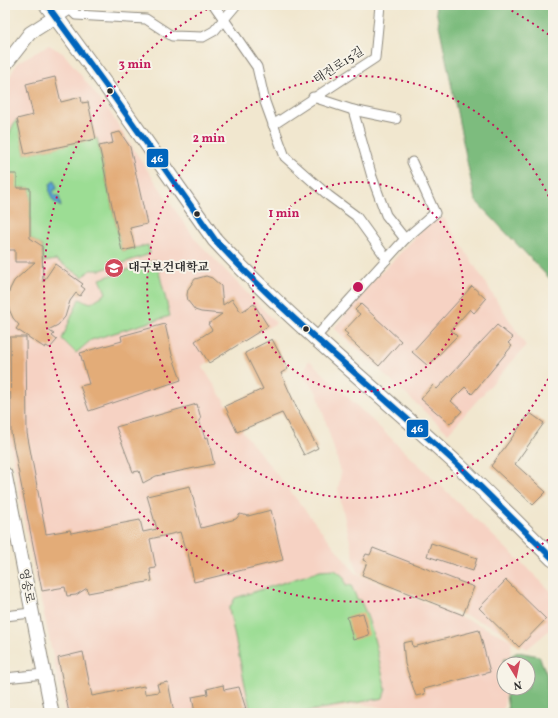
<svg xmlns="http://www.w3.org/2000/svg" width="558" height="718" viewBox="0 0 558 718" font-family="Vollkorn,'Noto Serif KR',serif">
<style>
.built{fill:#f6d2c3}
.green{fill:#9cdd94;stroke:#648460}
.forest{fill:#7dbc7e;stroke:#547454}
.water{fill:#5aa3d1;stroke:#42677e}
.building{fill:#e3ac78}
.lines{fill:none;stroke-linecap:round;stroke-linejoin:round}
.minor-casing{stroke:#8e897d;stroke-width:11}
.secondary-casing{stroke:#8e897d;stroke-width:15}
.primary-casing{stroke:#8e897d;stroke-width:17}
.minor{stroke:#fff;stroke-width:9}
.secondary{stroke:#fff;stroke-width:13}
.primary{stroke:#fff;stroke-width:15}
.bus-1-casing{stroke:#f7f3e8;stroke-width:9}
.bus-1{stroke:#0065bd;stroke-width:6}
.ring{fill:none;stroke:#c2185b;stroke-width:2;stroke-dasharray:2 4}
.bus-dot{fill:#2b2b2b;stroke:#f7f3e8;stroke-width:1.5}
.labels{text-anchor:middle;dominant-baseline:central;stroke-width:4;stroke-linejoin:round;paint-order:stroke}
.street-label{font-size:12px;fill:#2b2b2b;stroke:#f7f3e8}
.poi-label{font-size:12px;font-weight:bold;fill:#2b2b2b;stroke:#f7f3e8;text-anchor:start}
.centre{fill:#c2185b;stroke:#f7f3e8;stroke-width:2}
.ring-label{font-size:12px;text-anchor:middle;font-weight:bold;fill:#c2185b;stroke:#f7f3e8;stroke-width:4;stroke-linejoin:round;paint-order:stroke}
.line-badge{stroke:#f7f3e8;stroke-width:1.5}
.badge-label{font-size:11px;text-anchor:middle;font-weight:bold;fill:#fff}
</style>
<rect width="100%" height="100%" fill="#f7f3e8"/>
<filter id="ink" filterUnits="userSpaceOnUse"><feTurbulence type="fractalNoise" baseFrequency=".025" numOctaves="2"/><feDisplacementMap in="SourceGraphic" scale="8" xChannelSelector="R" yChannelSelector="G"/><feConvolveMatrix kernelMatrix="1 2 1 2 8 2 1 2 1" color-interpolation-filters="sRGB"/></filter>
<filter id="wash" filterUnits="userSpaceOnUse"><feTurbulence type="fractalNoise" baseFrequency=".012" numOctaves="4" result="noise"/><feDisplacementMap in="SourceGraphic" scale="16" xChannelSelector="R" yChannelSelector="G"/><feGaussianBlur stdDeviation="0.9" result="paint"/><feColorMatrix in="noise" values="0 0 0 0 0 0 0 0 0 0 0 0 0 0 0 0 0 1.4 0 .05"/><feComposite in="paint" operator="in"/></filter>
<g filter="url(#wash)">
<rect width="100%" height="100%" fill="#f1e7cf"/>
<g class="built">
<polygon points="49,45 64,54 109,111 143,164 196,240 276,323 202,366 244,433 355,573 466,619 512,640 509,664 504,664 504,688 506,688 503,713 413,713 361,704 317,713 65,713 27,535 8,431 5,329 5,85 18,62"/>
<polygon points="444,218 526,346 448,433 334,328 375,279 432,220"/>
<polygon points="309,360 553,593 553,627 527,649 494,627 357,572 338,489 341,472 317,393 302,375"/>
</g>
<g class="green">
<path d="M17,119L25,154L97,138L122,251L148,245L150,254L101,270H90L83,277L56,260L43,262L42,246L30,238V188H17L5,174C5,157 6,133 17,119Z"/>
<polygon points="156,260 170,316 91,340 76,353 62,339 79,299 91,303 106,293 100,279"/>
<path d="M335,570L344,577L346,586L351,585L357,599L360,600C374,626 378,660 386,689L383,698L298,713H251L229,609L235,598L320,571Z"/>
</g>
<g class="forest">
<polygon points="435,5 553,5 553,282 475,200"/>
<polygon points="518,652 539,656 547,675 547,713 503,713 508,709 505,688 528,688 528,664 504,664 504,674 503,660"/>
</g>
<path class="water" d="M55,180L57,189L54,190L53,194L55,196H59L61,207C52,202 48,195 50,184Z"/>
<g id="blocks">
<g class="building">
<polygon points="55,77 61,102 81,97 82,103 88,102 96,139 25,154 17,119 33,115 26,84"/>
<polygon points="120,132 130,147 147,224 130,228 135,248 122,251 99,146 113,143 111,134"/>
<polygon points="5,174 17,174 17,188 30,188 30,238 42,246 43,282 55,264 83,284 81,286 85,289 80,296 76,293 70,301 65,317 58,325 48,330 54,334 52,336 57,340 50,348 46,346 45,348 16,329 19,325 13,318 9,309 7,299 10,289 14,281 35,262 15,262 15,250 5,250"/>
<polygon points="206,276 212,278 221,286 223,305 232,299 241,312 254,304 268,326 209,363 195,341 212,330 208,324 222,314 201,312 195,310 188,301 187,295 188,289 195,279"/>
<polygon points="472,286 486,299 474,313 470,309 451,330 457,336 428,366 412,352"/>
<polygon points="361,304 401,341 379,366 346,336 348,334 344,331 360,314 355,310"/>
<polygon points="165,324 172,355 181,380 89,411 80,386 89,384 80,353 122,341 121,336"/>
<polygon points="497,325 513,338 508,343 512,346 472,394 465,387 451,401 462,411 450,424 421,399 433,385 437,389"/>
<polygon points="10,337 26,337 27,433 46,534 70,530 71,533 140,520 143,532 157,529 147,496 190,486 201,528 236,519 240,514 248,516 271,510 283,560 194,582 187,548 185,549 180,532 150,539 156,568 150,569 152,581 88,593 87,588 76,595 67,596 65,587 42,591 11,433"/>
<polygon points="272,339 288,369 281,373 298,411 318,448 304,455 282,413 237,432 225,406 263,389 245,353"/>
<polygon points="197,404 201,419 199,420 205,438 208,437 214,464 156,476 143,483 139,471 133,472 116,427"/>
<polygon points="530,413 544,423 515,464 546,492 533,505 491,466"/>
<polygon points="431,543 477,558 473,571 427,556"/>
<polygon points="373,548 474,587 463,615 362,575 367,562 363,560 366,554 370,555"/>
<polygon points="506,580 546,619 519,647 479,608"/>
<polygon points="363,613 369,635 353,640 347,617"/>
<polygon points="479,630 490,672 424,689 425,694 416,696 405,664 403,643 412,641 413,647"/>
<polygon points="83,652 92,696 144,686 145,694 159,692 157,684 168,682 174,713 69,713 58,658"/>
<polygon points="223,685 224,690 239,687 246,709 243,710 244,713 195,713 192,697 208,694 207,689"/>
</g>
</g>
</g>
<g filter="url(#ink)">
<use href="#blocks" fill-opacity="0" stroke="#8e897d" stroke-width="1"/>
<g class="lines">
<g class="minor-casing">
<g id="minor">
<polyline points="214,5 257,67 265,102 285,157 329,196 356,216 387,259"/>
<polyline points="69,8 76,15 146,19 172,36 203,37 214,31 236,5"/>
<polyline points="313,97 353,110 396,119"/>
<polyline points="353,110 372,177 386,215 405,239"/>
<polyline points="273,125 375,58 380,5"/>
<polyline points="316,337 405,239 435,213 412,162"/>
<polyline points="5,616 31,613"/>
<polyline points="5,678 44,674"/>
</g>
</g>
<g class="secondary-casing">
<g id="secondary">
<polyline points="5,65 30,33 74,5"/>
<polyline points="5,474 52,713"/>
</g>
</g>
<g class="primary-casing">
<path id="primary" d="M47,5L107,87L215,240C290,321 377,390 458,465C490,496 522,528 553,559"/>
</g>
<use href="#minor" class="minor"/>
<use href="#secondary" class="secondary"/>
<use href="#primary" class="primary"/>
<g class="bus-1-casing">
<path id="bus-1" d="M47,5L107,87L215,240C290,321 377,390 458,465C490,496 522,528 553,559"/>
</g>
<use href="#bus-1" class="bus-1"/>
</g>
</g>
<g class="ring">
<circle cx="358" cy="287" r="105"/>
<path d="M553 368A211 211 0 1 1 553 206"/>
<path d="M553 536A316 316 0 1 1 215 5M501 5A316 316 0 0 1 553 38"/>
</g>
<defs>
<g id="university-disc" transform="scale(1)"><circle r="9.5" fill="#d1495b" stroke="#f7f3e8"/><path d="M0-5L7-2L0 1L-7-2ZM-4 1L0 2.5L4 1V4Q0 6-4 4Z" fill="#fff"/></g>
</defs>
<g fill-rule="evenodd">
<use href="#university-disc" x="114" y="268"/>
</g>
<g class="bus-dot">
<circle cx="110" cy="91" r="3.5"/>
<circle cx="197" cy="214" r="3.5"/>
<circle cx="306" cy="329" r="3.5"/>
</g>
<g class="labels">
<g class="street-label">
<text transform="translate(339 66) rotate(-33)">태전로15길</text>
<text transform="translate(26 586) rotate(79)">영송로</text>
</g>
<g class="poi-label">
<text x="128" y="268">대구보건대학교</text>
</g>
</g>
<circle cx="358" cy="287" r="6" class="centre"/>
<g class="ring-label">
<text x="135" y="68">3 min</text>
<text x="209" y="142">2 min</text>
<text x="284" y="217">1 min</text>
</g>
<g class="line-badge">
<rect x="146" y="148" width="23" height="20" rx="4" fill="#0065bd"/>
<rect x="406" y="419" width="23" height="19" rx="4" fill="#0065bd"/>
</g>
<g class="badge-label">
<text x="157" y="162">46</text>
<text x="417" y="432">46</text>
</g>
<rect width="558" height="718" fill="none" stroke="#f7f3e8" stroke-width="20"/>
<g transform="translate(516 676) rotate(170)"><circle r="19" fill="#f7f3e8" stroke="#a5a39c"/>
<path d="M0-3L7 15L0 10L-7 15Z" fill="#d1495b"/>
<text y="-6" font-size="11" font-weight="bold" text-anchor="middle" fill="#2b2b2b">N</text>
</g>
</svg>
